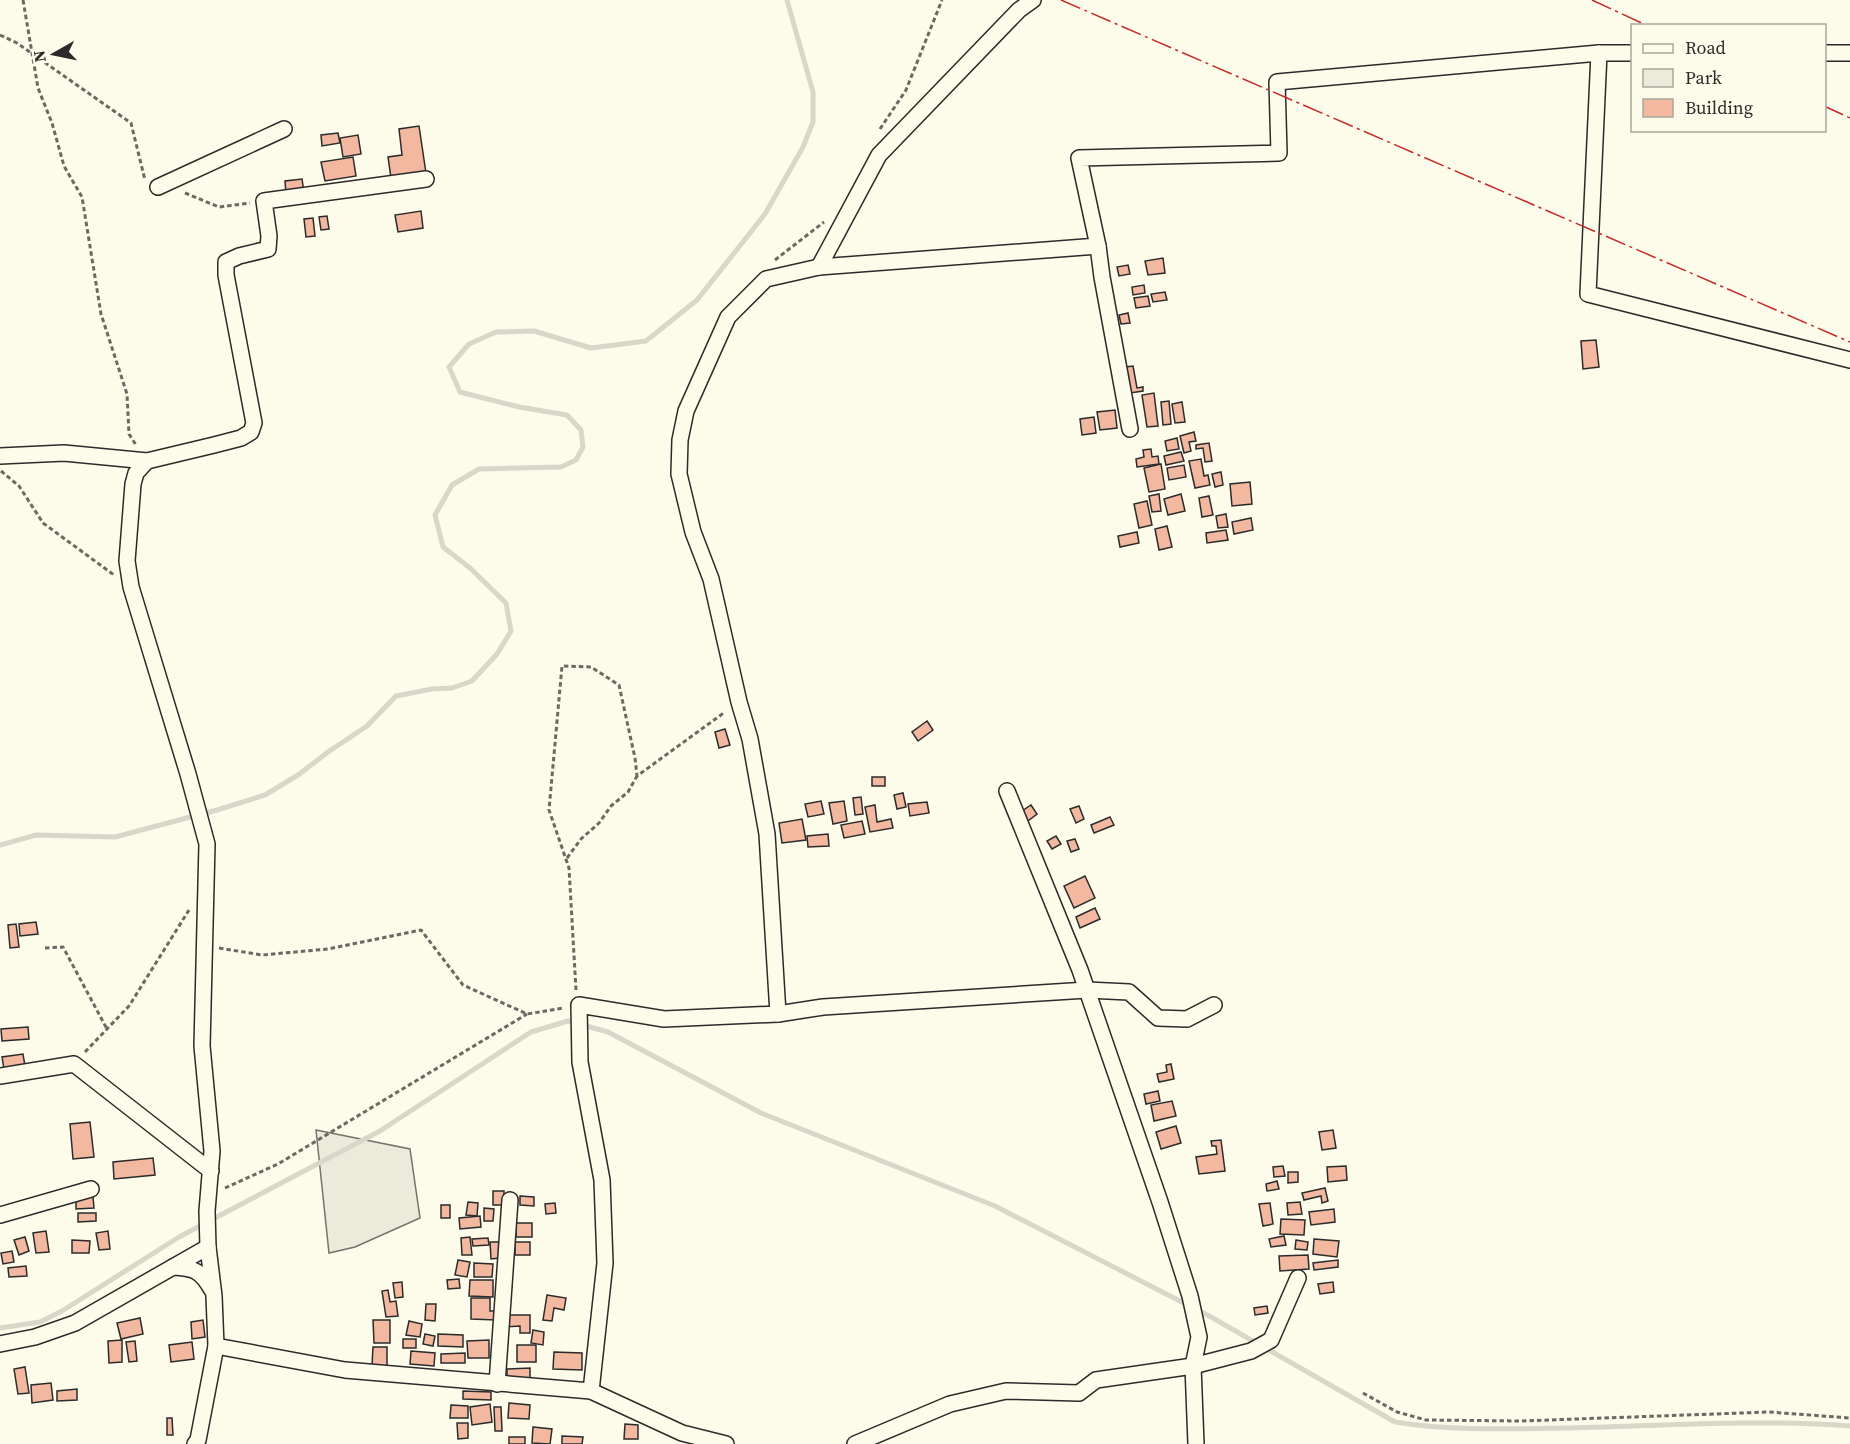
<svg xmlns="http://www.w3.org/2000/svg" width="1850" height="1444" viewBox="0 0 1850 1444" font-family="'Source Serif 4',serif">
<style>
.green{fill:#ecebdb;stroke:#74746e;stroke-width:1.5}
.lines{fill:none;stroke-linecap:round;stroke-linejoin:round}
.stream{stroke:#d8d7c9;stroke-width:5}
.building{fill:#f2b8a0;stroke:#2b2b2b;stroke-width:1.5}
.street-casing{stroke:#2b2b2b;stroke-width:18}
.path{stroke:#6a6964;stroke-width:3;stroke-dasharray:4.5 3;stroke-linecap:butt}
.street{stroke:#fdfbea;stroke-width:15}
.power{stroke:#c62828;stroke-width:1.5;stroke-dasharray:21 4.5 3 4.5;stroke-linecap:butt}
</style>
<rect width="100%" height="100%" fill="#fdfbea"/>
<polygon class="green" points="316,1130 410,1149 420,1218 355,1247 329,1253"/>
<g class="lines">
<g class="stream">
<polyline points="0,845 36,835 115,837 217,810 265,795 298,775 328,752 367,726 396,696 432,689 452,688 472,681 497,654 511,631 506,603 470,568 443,547 435,515 452,485 479,469 561,467 576,460 583,447 581,430 567,415 519,407 460,392 449,367 469,344 496,332 534,331 591,348 646,341 697,300 765,214 803,147 813,122 813,92 787,0"/>
<path d="M0,1328L40,1322L62,1311L179,1237L380,1131L531,1032L568,1021L608,1032L761,1113L995,1206L1211,1317L1395,1422C1450,1431 1508,1429 1563,1428C1659,1426 1755,1419 1850,1426"/>
</g>
</g>
<g class="building">
<polygon points="419,126 426,173 391,178 388,157 402,155 399,129"/>
<polygon points="338,133 340,143 322,146 321,135"/>
<polygon points="358,135 361,154 343,157 340,138"/>
<polygon points="353,157 356,176 325,181 321,162"/>
<polygon points="302,179 304,192 286,194 285,181"/>
<polygon points="421,211 423,228 398,232 395,215"/>
<polygon points="327,216 329,229 321,230 319,217"/>
<polygon points="313,218 315,236 306,237 304,219"/>
<polygon points="1163,258 1165,273 1148,275 1145,261"/>
<polygon points="1128,265 1130,274 1119,276 1117,267"/>
<polygon points="1144,285 1145,293 1133,295 1132,287"/>
<polygon points="1165,292 1167,300 1153,302 1151,294"/>
<polygon points="1148,296 1150,306 1136,308 1134,298"/>
<polygon points="1128,313 1130,323 1121,324 1119,315"/>
<polygon points="1596,340 1599,367 1583,369 1581,341"/>
<polygon points="1133,366 1137,388 1143,387 1143,391 1130,393 1126,367"/>
<polygon points="1154,393 1158,426 1147,427 1142,395"/>
<polygon points="1169,401 1171,424 1163,425 1161,402"/>
<polygon points="1182,402 1185,422 1175,423 1172,404"/>
<polygon points="1115,410 1117,428 1100,430 1097,412"/>
<polygon points="1094,417 1096,433 1082,435 1080,419"/>
<polygon points="1194,432 1196,441 1189,442 1191,451 1184,453 1180,436"/>
<polygon points="1177,438 1179,449 1167,451 1165,441"/>
<polygon points="1209,443 1212,461 1205,462 1203,448 1196,449 1196,445"/>
<polygon points="1151,449 1152,457 1158,456 1159,464 1137,467 1136,459 1144,457 1143,450"/>
<polygon points="1181,452 1184,461 1166,465 1164,456"/>
<polygon points="1201,459 1204,476 1208,475 1210,485 1195,488 1189,461"/>
<polygon points="1161,464 1165,489 1149,492 1144,468"/>
<polygon points="1184,465 1186,477 1169,480 1167,468"/>
<polygon points="1221,472 1223,485 1215,487 1212,474"/>
<polygon points="1250,482 1252,504 1232,506 1230,484"/>
<polygon points="1159,494 1161,511 1152,512 1149,496"/>
<polygon points="1181,494 1185,511 1168,515 1164,499"/>
<polygon points="1209,496 1213,515 1202,517 1199,498"/>
<polygon points="1147,501 1152,525 1139,528 1134,504"/>
<polygon points="1226,514 1228,527 1218,528 1216,516"/>
<polygon points="1251,518 1253,530 1234,534 1232,522"/>
<polygon points="1167,526 1172,547 1159,550 1155,529"/>
<polygon points="1226,530 1228,540 1207,543 1206,533"/>
<polygon points="1137,532 1139,543 1120,547 1118,536"/>
<polygon points="927,721 933,730 918,741 912,732"/>
<polygon points="725,729 730,745 719,748 715,732"/>
<rect x="872" y="777" width="13" height="9"/>
<polygon points="903,793 906,807 897,809 894,795"/>
<polygon points="861,797 863,814 855,815 853,798"/>
<polygon points="821,801 824,814 808,817 805,804"/>
<polygon points="844,801 847,821 833,824 829,803"/>
<polygon points="927,802 929,813 910,816 908,804"/>
<polygon points="875,805 877,822 891,819 893,828 870,832 865,807"/>
<polygon points="1031,805 1037,814 1028,821 1022,811"/>
<polygon points="1079,806 1084,819 1076,823 1070,809"/>
<polygon points="1110,817 1114,825 1094,833 1091,825"/>
<polygon points="802,819 806,840 782,843 779,823"/>
<polygon points="862,821 865,834 844,838 841,825"/>
<polygon points="828,834 829,846 808,847 807,836"/>
<polygon points="1056,836 1061,844 1052,849 1047,841"/>
<polygon points="1075,839 1079,849 1071,852 1067,841"/>
<polygon points="1085,876 1095,898 1074,908 1064,886"/>
<polygon points="1095,908 1100,919 1080,928 1076,917"/>
<polygon points="36,922 38,934 20,936 19,924"/>
<polygon points="16,924 19,947 10,948 8,925"/>
<polygon points="28,1027 29,1039 2,1041 1,1029"/>
<polygon points="23,1054 25,1066 4,1069 2,1057"/>
<polygon points="1171,1064 1174,1079 1159,1082 1157,1074 1167,1072 1166,1065"/>
<polygon points="1158,1091 1160,1101 1146,1104 1144,1094"/>
<polygon points="1172,1101 1176,1116 1154,1121 1151,1105"/>
<polygon points="90,1122 94,1157 73,1159 70,1124"/>
<polygon points="1176,1126 1181,1143 1161,1149 1156,1132"/>
<polygon points="1333,1130 1336,1148 1322,1150 1319,1132"/>
<polygon points="1221,1140 1225,1171 1199,1174 1196,1157 1217,1154 1216,1146 1212,1146 1211,1141"/>
<polygon points="153,1158 155,1175 114,1179 113,1162"/>
<polygon points="1283,1166 1285,1176 1274,1177 1273,1167"/>
<polygon points="1346,1166 1347,1180 1328,1182 1327,1167"/>
<polygon points="1288,1172 1298,1172 1298,1182 1288,1183"/>
<polygon points="1277,1181 1279,1189 1267,1191 1266,1184"/>
<polygon points="1325,1188 1328,1201 1322,1203 1321,1196 1304,1200 1302,1193"/>
<rect x="493" y="1191" width="11" height="14"/>
<polygon points="520,1196 534,1197 534,1206 520,1205"/>
<polygon points="93,1197 94,1208 76,1209 76,1198"/>
<polygon points="468,1202 478,1203 477,1216 466,1215"/>
<polygon points="1300,1202 1302,1214 1288,1215 1287,1203"/>
<polygon points="555,1203 556,1213 546,1214 545,1204"/>
<polygon points="1270,1203 1273,1224 1263,1226 1259,1204"/>
<rect x="441" y="1205" width="9" height="13"/>
<polygon points="484,1208 494,1209 493,1221 484,1221"/>
<polygon points="1334,1209 1335,1222 1311,1225 1309,1212"/>
<polygon points="78,1213 96,1213 96,1221 78,1222"/>
<polygon points="480,1216 481,1227 460,1229 459,1218"/>
<polygon points="1281,1219 1305,1220 1304,1235 1280,1234"/>
<rect x="516" y="1223" width="16" height="14"/>
<polygon points="46,1231 49,1252 36,1253 33,1233"/>
<polygon points="108,1231 110,1249 99,1250 96,1233"/>
<polygon points="1284,1236 1286,1245 1271,1247 1269,1239"/>
<polygon points="25,1237 29,1251 19,1255 14,1240"/>
<polygon points="470,1237 472,1255 462,1255 461,1238"/>
<polygon points="488,1238 489,1245 473,1246 472,1239"/>
<polygon points="1314,1239 1339,1241 1337,1257 1313,1254"/>
<polygon points="72,1240 90,1241 89,1253 72,1253"/>
<polygon points="1296,1240 1308,1242 1307,1250 1295,1249"/>
<polygon points="490,1242 499,1242 500,1258 491,1259"/>
<rect x="515" y="1242" width="15" height="13"/>
<polygon points="12,1251 14,1262 3,1264 1,1253"/>
<polygon points="1308,1255 1309,1269 1280,1271 1279,1256"/>
<polygon points="458,1260 470,1262 467,1277 455,1275"/>
<polygon points="1338,1260 1338,1267 1314,1270 1313,1263"/>
<polygon points="474,1263 493,1264 492,1277 474,1277"/>
<polygon points="26,1266 27,1276 9,1277 8,1268"/>
<polygon points="459,1279 460,1288 448,1289 447,1280"/>
<polygon points="470,1280 493,1280 493,1297 469,1296"/>
<polygon points="402,1282 403,1297 395,1298 393,1283"/>
<polygon points="1333,1282 1334,1292 1320,1294 1318,1284"/>
<polygon points="388,1290 390,1302 396,1301 398,1316 386,1317 382,1291"/>
<polygon points="547,1295 566,1298 564,1310 554,1308 552,1321 543,1320"/>
<polygon points="471,1298 490,1298 490,1311 497,1311 496,1320 471,1319"/>
<polygon points="426,1304 436,1304 435,1321 425,1320"/>
<polygon points="1267,1306 1268,1313 1255,1315 1254,1308"/>
<polygon points="506,1315 530,1315 530,1333 520,1333 520,1326 506,1327"/>
<polygon points="140,1318 143,1334 121,1339 117,1323"/>
<polygon points="203,1320 205,1337 192,1339 191,1322"/>
<polygon points="373,1320 390,1320 390,1343 374,1343"/>
<polygon points="409,1321 422,1324 420,1337 406,1335"/>
<polygon points="533,1330 544,1332 543,1345 531,1343"/>
<polygon points="425,1334 435,1336 433,1346 423,1344"/>
<polygon points="438,1334 463,1335 463,1347 438,1346"/>
<rect x="403" y="1339" width="13" height="9"/>
<polygon points="122,1340 122,1362 109,1363 108,1341"/>
<polygon points="489,1340 489,1358 468,1358 467,1341"/>
<polygon points="135,1341 137,1361 129,1362 126,1342"/>
<polygon points="192,1342 194,1359 171,1362 169,1345"/>
<rect x="517" y="1345" width="19" height="17"/>
<polygon points="373,1347 387,1347 387,1366 372,1365"/>
<polygon points="411,1351 435,1353 434,1366 410,1364"/>
<polygon points="554,1352 582,1353 582,1370 553,1369"/>
<polygon points="465,1353 465,1363 441,1363 441,1354"/>
<polygon points="25,1367 29,1393 18,1394 14,1369"/>
<polygon points="530,1368 530,1378 507,1379 507,1369"/>
<polygon points="51,1383 53,1400 32,1403 31,1385"/>
<polygon points="77,1389 77,1400 57,1401 57,1391"/>
<polygon points="463,1391 491,1392 491,1400 463,1399"/>
<polygon points="509,1403 530,1405 529,1419 508,1418"/>
<polygon points="490,1404 492,1422 472,1425 470,1407"/>
<polygon points="451,1405 468,1406 468,1418 450,1418"/>
<polygon points="494,1407 501,1407 502,1431 495,1431"/>
<polygon points="167,1418 172,1418 173,1435 167,1435"/>
<polygon points="457,1423 468,1423 468,1438 458,1439"/>
<polygon points="625,1424 638,1425 638,1439 624,1439"/>
<polygon points="533,1427 552,1429 550,1444 532,1443"/>
<polygon points="562,1436 583,1437 582,1444 562,1444"/>
<rect x="509" y="1437" width="16" height="7"/>
</g>
<g class="lines">
<g class="street-casing">
<g id="street">
<polyline points="1599,53 1632,53"/>
<polyline points="1824,53 1850,53"/>
<polyline points="158,187 284,129"/>
<polyline points="1098,246 1102,277 1130,429"/>
<polyline points="819,267 879,155 1019,10 1033,0"/>
<polyline points="0,456 64,453 147,461"/>
<polyline points="1007,791 1080,970 1160,1202 1190,1296 1199,1337 1193,1366 1251,1351 1271,1340 1298,1278"/>
<polyline points="778,1014 767,834 750,739 739,702 711,579 693,532 679,474 680,440 686,411 728,317 766,279 819,267 1098,246 1079,158 1279,153 1277,82 1599,53 1588,294 1850,360"/>
<polyline points="0,1076 74,1064 211,1171"/>
<polyline points="0,1215 91,1189"/>
<path d="M173,1267C195,1268 201,1271 212,1290"/>
<polyline points="0,1344 35,1337 75,1323 208,1247"/>
<polyline points="216,1346 345,1370 591,1391 682,1433 726,1444"/>
<polyline points="497,1384 510,1200"/>
<polyline points="591,1391 605,1263 602,1180 580,1062 579,1005 664,1019 778,1014 823,1007 1087,990 1129,992 1158,1018 1187,1019 1214,1005"/>
<polyline points="195,1444 198,1440 216,1346 214,1296 208,1247 207,1211 212,1151 202,1046 207,844 188,774 131,587 127,561 133,484 136,473 147,461 214,445 241,438 251,432 254,423 226,275 226,262 239,256 268,249 269,236 264,201 426,179"/>
<polyline points="855,1444 950,1404 1006,1391 1079,1393 1096,1380 1193,1366 1196,1444"/>
</g>
</g>
<g class="path">
<polyline points="23,0 38,88 52,123 64,166 82,197 101,314 127,394 129,434 136,445"/>
<polyline points="0,35 17,43 131,123 145,180"/>
<polyline points="880,129 906,90 942,0"/>
<polyline points="185,193 219,207 250,203"/>
<polyline points="775,260 824,222"/>
<polyline points="1,471 19,486 43,523 114,575"/>
<polyline points="567,858 581,839 599,823 611,806 628,792 637,776"/>
<polyline points="45,948 63,947 107,1029"/>
<polyline points="219,948 262,955 328,949 421,930 463,985 527,1014 563,1008"/>
<polyline points="576,990 569,868 549,810 562,666 591,667 619,685 635,758 637,776 725,712"/>
<polyline points="85,1052 129,1006 189,910"/>
<polyline points="225,1188 278,1164 527,1014"/>
<polyline points="1363,1393 1397,1412 1426,1420 1521,1421 1769,1412 1850,1418"/>
</g>
<use href="#street" class="street"/>
<g class="power">
<polyline points="1061,0 1850,342"/>
<polyline points="1592,0 1648,26"/>
<polyline points="1824,106 1850,118"/>
</g>
</g>
<rect x="1631" y="24" width="195" height="108" fill="#fdfbea" stroke="#a9a89e" stroke-width="1.5"/>
<rect x="1643" y="44" width="30" height="9" fill="#fdfbea" stroke="#a9a89e" stroke-width="1.5"/>
<text x="1685" y="54" font-size="18" fill="#2b2b2b">Road</text>
<rect x="1643" y="69" width="30" height="18" fill="#ecebdb" stroke="#a9a89e" stroke-width="1.5"/>
<text x="1685" y="84" font-size="18" fill="#2b2b2b">Park</text>
<rect x="1643" y="99" width="30" height="18" fill="#f2b8a0" stroke="#a9a89e" stroke-width="1.5"/>
<text x="1685" y="114" font-size="18" fill="#2b2b2b">Building</text>
<g transform="translate(54 54) rotate(261)" stroke="#fdfbea" stroke-width="4.5" paint-order="stroke">
<path d="M0-4.5L10 22L0 15L-10 22Z" fill="#2b2b2b"/>
<text y="-9" font-size="16" font-weight="bold" text-anchor="middle" fill="#2b2b2b">N</text>
</g>
</svg>
